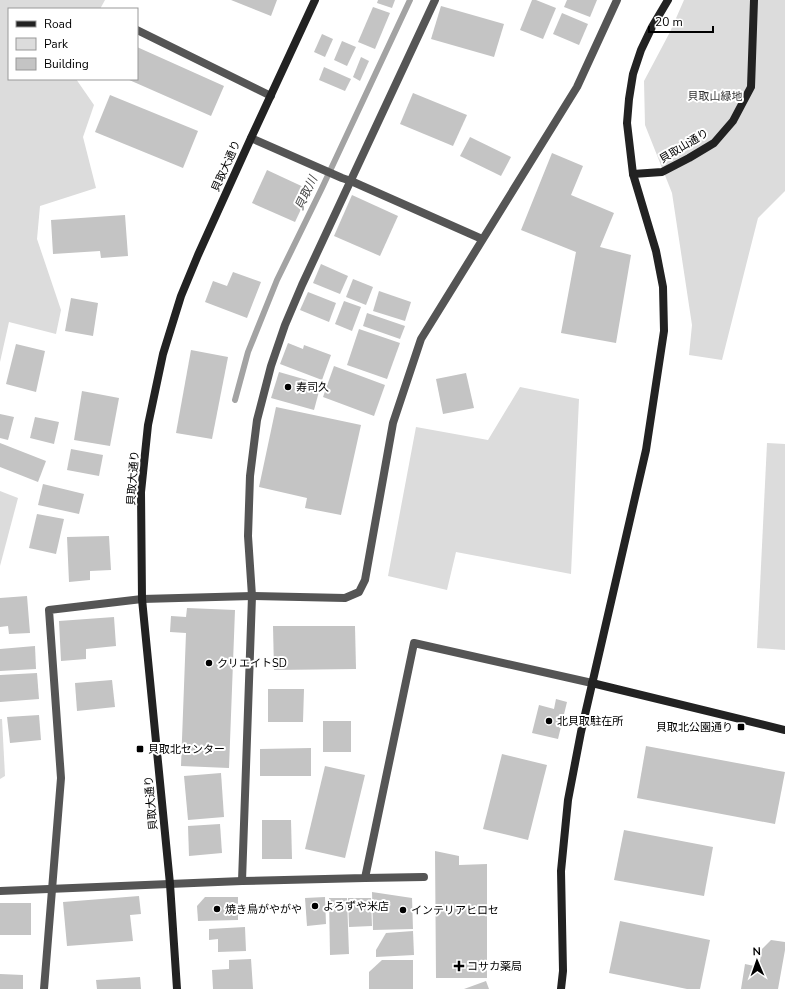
<svg xmlns="http://www.w3.org/2000/svg" width="785" height="989" viewBox="0 0 785 989" font-family="'Nunito Sans','Noto Sans JP',sans-serif">
<style>
.green{fill:#dcdcdc}
.lines{fill:none;stroke-linecap:round;stroke-linejoin:round}
.stream{stroke:#a3a3a3;stroke-width:6}
.building{fill:#c4c4c4}
.street{stroke:#555;stroke-width:8}
.secondary{stroke:#222;stroke-width:8}
.poi-dot{fill:#000;stroke:#fff;stroke-width:1.5}
.labels{text-anchor:middle;dominant-baseline:central;stroke-width:4;stroke-linejoin:round;paint-order:stroke}
.park-label{font-size:11px;fill:#333;stroke:#fff}
.street-label{font-size:11px;fill:#000;stroke:#fff}
.poi-label{font-size:11px;fill:#000;stroke:#fff;text-anchor:start}
.water-label{font-size:12px;font-style:italic;fill:#444;stroke:#fff}
</style>
<rect width="100%" height="100%" fill="#fff"/>
<g class="green">
<polygon points="0,0 105,0 100,9 9,9 9,79 76,79 94,105 83,137 96,188 40,206 37,239 61,310 56,334 9,322 0,362"/>
<polygon points="684,0 785,0 785,191 758,218 722,360 689,355 692,325 672,193 645,125 644,81 670,32"/>
<polygon points="520,387 579,399 571,574 456,552 447,590 388,576 416,427 488,440"/>
<polygon points="767,443 785,444 785,650 757,648"/>
<polygon points="0,491 18,498 0,566"/>
<polygon points="0,719 2,719 5,776 0,779"/>
</g>
<g class="lines">
<polyline class="stream" points="235,400 248,352 277,280 322,188 410,0"/>
</g>
<g class="building">
<polygon points="231,0 277,0 271,16"/>
<polygon points="378,0 395,0 392,8 377,3"/>
<polygon points="532,0 536,0 556,8 543,39 520,30"/>
<polygon points="567,0 597,0 590,17 564,7"/>
<polygon points="441,6 504,24 494,57 431,39"/>
<polygon points="373,7 390,13 375,49 358,42"/>
<polygon points="562,13 588,24 579,45 553,34"/>
<polygon points="322,34 333,39 325,57 314,52"/>
<polygon points="342,41 356,47 347,66 334,60"/>
<polygon points="137,47 224,86 211,116 127,79 137,79"/>
<polygon points="361,57 369,61 360,81 353,77"/>
<polygon points="324,67 351,79 345,91 319,80"/>
<polygon points="413,93 467,115 453,146 400,124"/>
<polygon points="110,95 198,131 183,168 95,132"/>
<polygon points="470,137 511,157 501,176 460,156"/>
<polygon points="552,153 583,166 571,195 614,213 600,247 631,255 616,343 561,333 576,252 521,230"/>
<polygon points="267,170 310,190 295,222 252,203"/>
<polygon points="352,195 398,216 380,256 334,236"/>
<polygon points="125,215 128,256 101,258 100,251 53,254 51,220"/>
<polygon points="321,264 348,276 340,294 313,283"/>
<polygon points="233,272 261,282 247,318 205,302 213,281 227,286"/>
<polygon points="353,279 373,287 366,305 346,297"/>
<polygon points="379,291 411,302 405,321 373,311"/>
<polygon points="308,292 336,303 329,322 300,310"/>
<polygon points="71,298 98,303 93,336 65,331"/>
<polygon points="344,301 361,307 352,331 335,324"/>
<polygon points="367,313 405,326 400,339 363,326"/>
<polygon points="359,329 400,343 387,379 347,365"/>
<polygon points="288,343 303,349 304,345 331,355 322,380 280,364"/>
<polygon points="16,344 45,351 36,392 6,384"/>
<polygon points="191,350 228,357 212,439 176,433"/>
<polygon points="334,366 385,385 374,416 323,397"/>
<polygon points="279,372 321,384 314,410 271,398"/>
<polygon points="466,373 474,408 443,414 436,379"/>
<polygon points="82,391 119,398 110,446 74,440"/>
<polygon points="276,407 361,425 341,515 305,508 307,498 259,487"/>
<polygon points="0,414 14,417 8,440 0,438"/>
<polygon points="35,417 59,422 54,444 30,438"/>
<polygon points="0,443 46,461 38,482 0,467"/>
<polygon points="71,449 103,455 99,476 67,470"/>
<polygon points="43,484 84,494 79,514 38,505"/>
<polygon points="37,514 64,519 56,554 29,548"/>
<polygon points="109,536 111,570 90,571 90,580 69,582 67,537"/>
<polygon points="27,596 30,633 9,634 8,626 0,627 0,598"/>
<polygon points="187,608 235,610 229,768 181,766 186,633 170,632 171,616 186,617"/>
<polygon points="114,617 116,646 86,649 86,659 61,661 59,621"/>
<polygon points="273,626 355,626 356,669 274,670"/>
<polygon points="35,646 36,669 0,671 0,649"/>
<polygon points="37,673 39,699 0,702 0,675"/>
<polygon points="112,680 115,707 77,711 75,683"/>
<polygon points="268,689 304,689 303,722 268,722"/>
<polygon points="556,699 567,702 558,739 532,733 539,705 554,709"/>
<polygon points="39,715 41,740 10,743 7,717"/>
<rect x="323" y="721" width="28" height="31"/>
<polygon points="646,746 785,772 775,824 637,798"/>
<polygon points="311,748 311,776 260,776 260,749"/>
<polygon points="502,754 547,765 528,840 483,829"/>
<polygon points="325,766 365,775 345,858 305,849"/>
<polygon points="221,773 224,817 188,820 184,776"/>
<polygon points="262,820 291,820 292,859 262,859"/>
<polygon points="220,824 222,853 189,856 188,826"/>
<polygon points="624,830 713,847 704,896 614,880"/>
<polygon points="435,851 459,856 459,865 487,864 487,978 436,978"/>
<polygon points="372,892 412,898 413,929 373,930"/>
<polygon points="139,896 141,914 130,915 133,941 67,946 63,902"/>
<polygon points="205,897 238,897 238,920 198,921 197,906"/>
<polygon points="325,897 326,924 307,926 305,898"/>
<polygon points="329,898 347,898 349,954 330,955"/>
<polygon points="348,898 371,898 372,926 349,927"/>
<rect x="0" y="903" width="31" height="32"/>
<polygon points="620,921 710,940 700,989 687,989 609,973"/>
<polygon points="245,927 246,951 218,952 218,939 209,940 209,929"/>
<polygon points="413,931 414,955 376,957 376,950 386,933"/>
<polygon points="771,940 785,942 785,950 778,989 741,989 745,964 759,967 762,949"/>
<polygon points="251,959 253,989 213,989 212,970 229,969 229,960"/>
<polygon points="382,960 413,960 413,989 369,989 369,972"/>
<polygon points="0,974 23,975 23,989 0,989"/>
<polygon points="140,977 141,989 97,989 96,980"/>
<polygon points="486,981 489,989 464,989"/>
</g>
<g class="lines">
<g class="street">
<polyline points="137,30 271,96"/>
<polyline points="251,138 342,178 351,181 482,239"/>
<polyline points="365,878 424,877"/>
<polyline points="242,881 252,596 248,536 250,476 257,420 271,366 285,325 302,285 435,0"/>
<polyline points="0,891 242,881 365,878 414,643 592,683"/>
<polyline points="44,989 61,778 49,610 142,599 252,596 345,598 359,592 365,580 393,423 421,339 577,87 617,0"/>
</g>
<g class="secondary">
<polyline points="633,174 662,172 689,158 714,143 733,121 751,87 754,0"/>
<polyline points="592,683 785,730"/>
<polyline points="177,989 170,884 142,599 141,492 148,425 163,354 181,296 198,255 251,138 315,0"/>
<polyline points="561,989 563,971 561,871 568,800 581,732 646,450 664,331 663,287 656,251 633,174 627,123 629,99 633,74 641,50 652,27 668,0"/>
</g>
</g>
<g class="poi-dot">
<circle cx="288" cy="387" r="4"/>
<circle cx="209" cy="663" r="4"/>
<circle cx="549" cy="721" r="4"/>
<rect x="737" y="723" width="8" height="8" rx="2"/>
<rect x="136" y="745" width="8" height="8" rx="2"/>
<circle cx="315" cy="906" r="4"/>
<circle cx="217" cy="909" r="4"/>
<circle cx="403" cy="910" r="4"/>
<path d="M457 960h4v4h4v4h-4v4h-4v-4h-4v-4h4z"/>
</g>
<g class="labels">
<g class="park-label">
<text x="715" y="96">貝取山緑地</text>
</g>
<g class="street-label">
<text transform="translate(684 146) rotate(-31)">貝取山通り</text>
<text transform="translate(226 166) rotate(-66)">貝取大通り</text>
<text transform="translate(133 478) rotate(-86)">貝取大通り</text>
<text transform="translate(151 803) rotate(-95)">貝取大通り</text>
</g>
<g class="poi-label">
<text x="296" y="387">寿司久</text>
<text x="217" y="663">クリエイトSD</text>
<text x="557" y="721">北貝取駐在所</text>
<text x="733" y="727" text-anchor="end">貝取北公園通り</text>
<text x="148" y="749">貝取北センター</text>
<text x="323" y="906">よろずや米店</text>
<text x="225" y="909">焼き鳥がやがや</text>
<text x="411" y="910">インテリアヒロセ</text>
<text x="467" y="966">コサカ薬局</text>
</g>
<g class="water-label">
<text transform="translate(306 193) rotate(-65)">貝取川</text>
</g>
</g>
<rect x="8" y="8" width="130" height="72" fill="#ffffff" stroke="#999999"/>
<rect x="16" y="21" width="20" height="6" fill="#222222" stroke="#999999"/>
<text x="44" y="28" font-size="12" fill="#000000">Road</text>
<rect x="16" y="38" width="20" height="12" fill="#dcdcdc" stroke="#999999"/>
<text x="44" y="48" font-size="12" fill="#000000">Park</text>
<rect x="16" y="58" width="20" height="12" fill="#c4c4c4" stroke="#999999"/>
<text x="44" y="68" font-size="12" fill="#000000">Building</text>
<g transform="translate(757 961) rotate(358)" stroke="#ffffff" stroke-width="3" paint-order="stroke">
<path d="M0-3L7 15L0 10L-7 15Z" fill="#000000"/>
<text y="-6" font-size="11" font-weight="bold" text-anchor="middle" fill="#000000">N</text>
</g>
<path d="M649 26v6h64v-6" fill="none" stroke="#000000" stroke-width="2"/>
<text x="655" y="26" font-size="12" fill="#000000" stroke="#ffffff" stroke-width="3" paint-order="stroke">20 m</text>
</svg>
